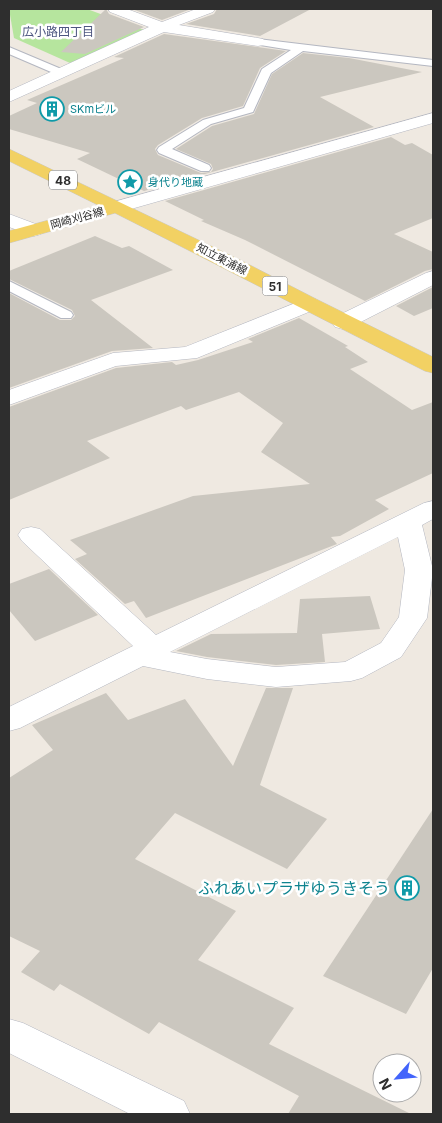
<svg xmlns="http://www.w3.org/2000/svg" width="442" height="1123" viewBox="0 0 442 1123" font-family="Inter,'Noto Sans JP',sans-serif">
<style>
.green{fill:#b6e59e}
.building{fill:#cbc7bf}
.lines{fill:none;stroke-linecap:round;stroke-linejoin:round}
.lane-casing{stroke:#b4b7c1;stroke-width:2}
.street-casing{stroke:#b4b7c1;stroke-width:1}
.secondary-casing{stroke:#b4b7c1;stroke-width:1}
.primary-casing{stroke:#c9c9c9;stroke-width:1}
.lane{fill:#fff;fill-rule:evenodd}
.street{fill:#fff;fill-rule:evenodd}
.secondary{fill:#fff;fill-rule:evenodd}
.primary{fill:#f2d163;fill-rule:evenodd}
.labels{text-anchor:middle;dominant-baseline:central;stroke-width:5;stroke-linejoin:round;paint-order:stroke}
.far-culture-label{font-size:11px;fill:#0d838f;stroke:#fff;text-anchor:start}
.far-street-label{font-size:11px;fill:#2e2e2e;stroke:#fff}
.far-neighbourhood-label{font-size:12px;fill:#4d5680;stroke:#fff}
.shield{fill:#fff;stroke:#6d6d6d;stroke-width:1}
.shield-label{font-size:12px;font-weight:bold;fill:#2e2e2e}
.near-culture-label{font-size:16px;fill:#0d838f;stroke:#fff;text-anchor:end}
</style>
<rect width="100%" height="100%" fill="#efe9e1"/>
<polygon class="green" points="9,9 87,9 144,30 70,63 14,38"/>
<g class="building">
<polygon points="106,9 109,14 144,27 85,54 61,52"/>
<polygon points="132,9 191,9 162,20"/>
<polygon points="217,9 311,9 260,36 186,24 214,14"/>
<polygon points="164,34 286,51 260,68 243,106 202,118 158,145 155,149 158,155 201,173 211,172 213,169 211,164 176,149 212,126 254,114 272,74 303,53 349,58 422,72 320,97 374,127 144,191 77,159 90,153 9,129 9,116 37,103 27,100 124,58 114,57"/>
<polygon points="391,137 405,145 412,143 433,155 433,218 394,234 433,252 433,269 425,271 365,301 245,240 201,221 204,220 165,201"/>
<polygon points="95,236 122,248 129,246 173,270 91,300 153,348 112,351 9,388 9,293 60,320 71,320 75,316 72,310 9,279 9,271"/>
<polygon points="433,287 433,308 414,316 396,306"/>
<polygon points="299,318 348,346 345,347 368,362 350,369 412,410 433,402 433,473 375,500 389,509 340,536 331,537 337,544 146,618 134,601 125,604 75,559 87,554 70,540 193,496 310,484 261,452 283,423 239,392 186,410 181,406 87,441 110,458 9,500 9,407 116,368 172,362 176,365 198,360 253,342 248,339"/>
<polygon points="49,569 98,615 35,641 9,610 9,584"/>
<polygon points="370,596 380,629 322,634 325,662 276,665 207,657 176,651 211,634 297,633 300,599"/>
<polygon points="266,688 293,688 260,785 327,819 287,869 175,813 135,859 236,911 198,960 294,1008 269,1044 411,1114 288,1114 299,1096 159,1022 149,1034 60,984 54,991 21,972 40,951 9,936 9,778 53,750 32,725 106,693 128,720 185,699 233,766"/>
<polygon points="433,809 433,968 406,1014 323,976"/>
</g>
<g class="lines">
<g class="lane-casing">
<g id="lane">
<polygon points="258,39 433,60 433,66 303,51 271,73 253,112 211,124 172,149 209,165 211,168 209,171 201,171 159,153 157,150 159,147 203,120 244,108 262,69 291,50 254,44 253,42"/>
<polygon points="9,47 66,71 67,73 66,75 58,75 9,54"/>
<polygon points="9,281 71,312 73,315 71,318 61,318 9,291"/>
</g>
</g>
<g class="street-casing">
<g id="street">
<polygon points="108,9 127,9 162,22 196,9 215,9 213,12 179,25 258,38 263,39 265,42 263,45 258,46 164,32 9,102 9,91 149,27 110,12"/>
<polygon points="9,214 41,226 44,230 41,234 34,236 9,227"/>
<polygon points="433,271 433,285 351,327 343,329 335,327 332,322 335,317 426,273"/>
<polygon points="308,298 316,299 319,304 316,309 197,358 116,366 9,405 9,390 113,353 185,347"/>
<path d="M433,501V519L422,525L433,570L427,618L401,657L362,678L351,681L276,687L207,679L143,666L20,728L9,731V707L133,646L22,541L18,535L22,529L31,527L40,529L156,635L424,503ZM398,537L405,570L399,617L381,643L345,662L276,667L207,659L170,652Z"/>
<polygon points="9,1019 23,1023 184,1101 190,1114 130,1114 9,1053"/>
</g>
</g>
<g class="secondary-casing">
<polygon id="secondary" points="433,113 433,123 124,211 117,213 110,211 108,207 110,203"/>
</g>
<g class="primary-casing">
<path id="primary" d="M9,149L242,261L316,299L433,357V373L425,371C321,319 219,265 115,213L9,243V231L100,206L9,161Z"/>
</g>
<use href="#lane" class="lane"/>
<use href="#street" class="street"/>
<use href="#secondary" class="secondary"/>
<use href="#primary" class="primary"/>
</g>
<defs>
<g id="building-ring" transform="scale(1.25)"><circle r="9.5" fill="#fff" stroke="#0f9aa8" stroke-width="1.5"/><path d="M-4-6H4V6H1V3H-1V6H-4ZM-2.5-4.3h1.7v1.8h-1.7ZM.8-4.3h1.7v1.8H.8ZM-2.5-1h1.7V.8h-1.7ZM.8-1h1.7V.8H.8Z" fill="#0f9aa8"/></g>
<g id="sight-ring" transform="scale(1.25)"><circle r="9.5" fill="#fff" stroke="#0f9aa8" stroke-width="1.5"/><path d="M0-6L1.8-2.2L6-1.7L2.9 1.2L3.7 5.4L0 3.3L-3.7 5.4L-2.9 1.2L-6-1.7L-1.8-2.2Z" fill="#0f9aa8"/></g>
</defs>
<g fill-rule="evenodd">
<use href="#building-ring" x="52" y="109"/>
<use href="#sight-ring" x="130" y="182"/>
<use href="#building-ring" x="407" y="888"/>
</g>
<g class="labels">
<g class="far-culture-label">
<text x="70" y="109">SKmビル</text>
<text x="148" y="182">身代り地蔵</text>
</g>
<g class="far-street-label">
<text transform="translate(77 218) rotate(-15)">岡崎刈谷線</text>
<text transform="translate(222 259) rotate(27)">知立東浦線</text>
</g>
<g class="far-neighbourhood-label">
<text x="58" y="31">広小路四丁目</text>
</g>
<g class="shield">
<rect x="49" y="170.5" width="28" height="19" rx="4"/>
<rect x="262.5" y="276.5" width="25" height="19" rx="4"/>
</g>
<g class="shield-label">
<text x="63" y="180">48</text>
<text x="275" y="286">51</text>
</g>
<g class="near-culture-label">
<text x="390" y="888">ふれあいプラザゆうきそう</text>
</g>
</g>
<rect width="442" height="1123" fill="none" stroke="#2e2e2e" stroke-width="20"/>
<g transform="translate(397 1078) rotate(243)"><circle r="24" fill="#ffffff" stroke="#ababab"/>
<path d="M0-4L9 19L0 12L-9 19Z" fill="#4264fb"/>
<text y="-8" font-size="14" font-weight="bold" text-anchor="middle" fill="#2e2e2e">N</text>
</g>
</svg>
